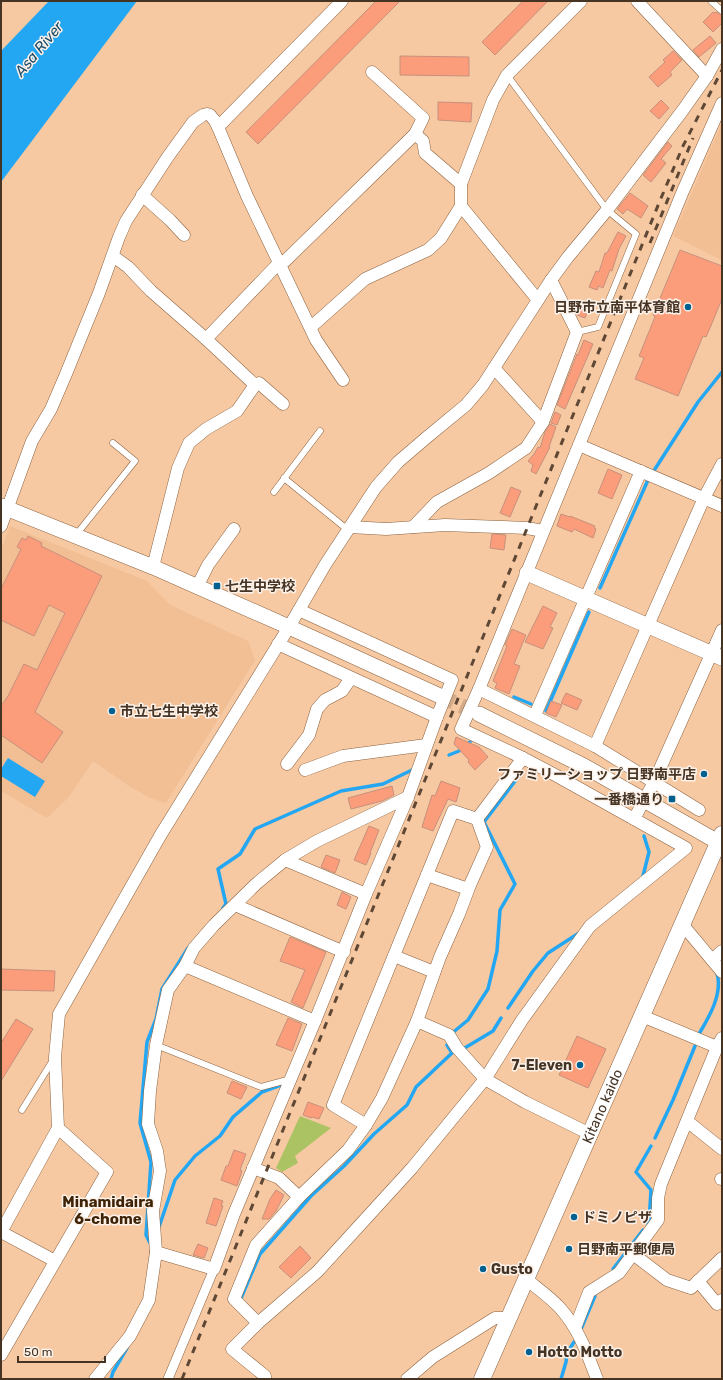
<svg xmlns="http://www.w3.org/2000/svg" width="723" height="1380" viewBox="0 0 723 1380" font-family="Rubik,'Noto Sans JP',sans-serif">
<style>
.built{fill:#f2be93}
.green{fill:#acc363}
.water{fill:#24a7f2}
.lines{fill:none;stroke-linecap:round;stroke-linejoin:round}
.stream{stroke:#24a7f2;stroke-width:3.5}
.building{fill:#fb9d7b;stroke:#c7907c}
.tertiary-tunnel{stroke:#d3ab89;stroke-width:15;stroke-dasharray:15 8;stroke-linecap:butt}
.service-casing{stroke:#8b623f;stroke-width:7}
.pedestrian-casing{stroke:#8b623f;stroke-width:10}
.minor-casing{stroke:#8b623f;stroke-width:13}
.tertiary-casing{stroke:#8b623f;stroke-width:16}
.secondary-casing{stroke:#8b623f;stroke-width:17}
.service{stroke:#fff;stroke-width:6}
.pedestrian{stroke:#fff;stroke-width:9}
.minor{stroke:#fff;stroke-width:12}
.tertiary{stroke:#fff;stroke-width:15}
.secondary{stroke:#fff;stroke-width:16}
.rail{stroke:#5e4835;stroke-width:3;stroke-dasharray:7 7;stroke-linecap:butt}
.poi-dot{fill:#006090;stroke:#fcf2ea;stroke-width:1.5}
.labels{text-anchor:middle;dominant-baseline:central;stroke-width:3;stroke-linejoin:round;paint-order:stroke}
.poi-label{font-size:14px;font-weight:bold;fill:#453323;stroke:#fcf2ea;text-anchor:start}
.street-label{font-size:14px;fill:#453323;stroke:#fcf2ea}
.water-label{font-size:15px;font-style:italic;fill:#1d4c6b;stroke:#fcf2ea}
.neighbourhood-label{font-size:15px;font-weight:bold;fill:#3f2307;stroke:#fcf2ea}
</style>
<rect width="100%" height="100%" fill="#f7c9a3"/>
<g class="built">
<polygon points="722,123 722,260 673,236"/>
<polygon points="10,526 147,581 170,605 248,641 255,660 166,803 150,798 129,786 93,761 68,798 47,818 1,791 1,550"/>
</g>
<polygon class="green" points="300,1116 331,1128 295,1156 298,1163 282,1172 276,1168"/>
<g class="water">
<polygon points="49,1 137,1 1,182 1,51"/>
<polygon points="8,758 45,781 35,797 1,776 1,769"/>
</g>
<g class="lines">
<g class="stream">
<polyline points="655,469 698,402 722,372"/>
<polyline points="600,588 648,480"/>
<polyline points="514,697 531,704"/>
<polyline points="546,711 589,612"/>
<polyline points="449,755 459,751 470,742"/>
<polyline points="642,880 649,852 644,836"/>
<polyline points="223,908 226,904 218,869 240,854 255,829 341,791 383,784 414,769"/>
<polyline points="508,1008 533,971 548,953 579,933"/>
<polyline points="451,1034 468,1020 488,989 497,951 500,910 515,884 484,822 522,772"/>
<path d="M699,1034C709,1017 723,994 717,973"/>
<polyline points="463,1049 493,1031 501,1018"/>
<polyline points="655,1138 673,1100 695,1046"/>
<polyline points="648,1224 649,1222 651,1190 636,1172 651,1146"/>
<polyline points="159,1227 175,1180 195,1156 220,1136 233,1117 262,1092 281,1085"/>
<polyline points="151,1245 146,1235 151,1162 140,1123 147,1042 156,1019 162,989 188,948"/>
<polyline points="613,1269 643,1230"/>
<polyline points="241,1298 260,1254 311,1196 344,1166 374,1134 407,1105 416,1087 452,1053 447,1045"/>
<polyline points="581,1329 595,1296"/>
<polyline points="111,1379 113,1372 127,1348"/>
<polyline points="561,1379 566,1362 567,1353 574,1342"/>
</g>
</g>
<g class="building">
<polygon points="376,1 400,1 258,144 246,132"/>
<polygon points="523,1 548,1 495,55 482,42"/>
<polygon points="713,12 715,13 716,12 722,15 722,23 713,32 703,22"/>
<polygon points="710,36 716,43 699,57 693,50"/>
<polygon points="673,51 682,60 670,72 672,75 658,87 649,77 665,62 663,60"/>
<polygon points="400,56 469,57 469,76 400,75"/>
<polygon points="661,100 669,108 659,119 650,111"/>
<polygon points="438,102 472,103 471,122 438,120"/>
<polygon points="668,142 672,146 661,159 666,163 651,182 643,175"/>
<polygon points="630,193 648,206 641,218 627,209 623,214 617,209"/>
<polygon points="618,232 626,236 619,249 612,271 610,270 603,288 599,286 597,290 589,287 596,271 599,272 605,253 607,253"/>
<polygon points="680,250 722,266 722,299 710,328 706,337 703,336 678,396 635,379 644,358 639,356 655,317 653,315"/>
<polygon points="577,304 589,308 585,318 577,315 575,311"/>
<polygon points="584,340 593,344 565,409 557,405 577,354 578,355"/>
<polygon points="555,412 561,415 557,425 551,423"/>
<polygon points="550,424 556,427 549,447 550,447 536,474 531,471 533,465 528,461 534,454 538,447 540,448 545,432"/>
<polygon points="608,469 622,475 612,499 598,493"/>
<polygon points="511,487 521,491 510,517 500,513"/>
<polygon points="561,514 570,517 570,516 595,526 594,528 596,529 593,538 574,529 572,532 557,526"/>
<polygon points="492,534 506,535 504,550 490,548"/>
<polygon points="28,536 42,543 41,546 102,576 35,712 63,732 42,763 1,735 1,706 8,696 24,664 37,670 65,613 49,605 34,636 1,620 1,589 21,549 17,547 22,538 26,540"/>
<polygon points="543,606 557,613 550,627 553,628 543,649 525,642"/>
<polygon points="512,629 526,635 514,664 520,666 509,694 495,688 497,683 493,681 507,646 505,645"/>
<polygon points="566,693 582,700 577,710 561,703"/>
<polygon points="551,701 562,705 556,717 546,713"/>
<polygon points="456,737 479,747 488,757 475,770 468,762 469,760 454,744"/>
<polygon points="441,781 460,788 456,802 448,799 433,831 422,827 432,795 435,796"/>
<polygon points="392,786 394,795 382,801 351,809 348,798"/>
<polygon points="369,826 379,830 370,853 371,853 366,865 354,860"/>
<polygon points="326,855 340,860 335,873 321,867"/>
<polygon points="342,892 351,897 346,909 337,905"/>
<polygon points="290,937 326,952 303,1008 291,1002 305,970 280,961"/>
<polygon points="1,969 55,971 54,991 1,990"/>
<polygon points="288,1018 302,1024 292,1051 276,1045"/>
<polygon points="16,1019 33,1029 1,1081 1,1043"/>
<polygon points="577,1036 606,1049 588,1088 559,1075"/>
<polygon points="232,1081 247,1087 241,1099 227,1093"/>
<polygon points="308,1102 324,1108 319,1119 312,1117 311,1118 303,1115"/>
<polygon points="234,1150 246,1154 240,1170 242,1171 237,1186 221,1180 226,1166 228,1166"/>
<polygon points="276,1190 284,1195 276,1211 269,1219 262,1219 270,1199"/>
<polygon points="214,1198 223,1201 221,1206 223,1206 216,1226 206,1223"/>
<polygon points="198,1244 208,1248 204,1258 193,1255"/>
<polygon points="300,1246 311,1258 291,1278 279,1267"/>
</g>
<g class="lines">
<polyline class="tertiary-tunnel" points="440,696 479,714"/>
<g class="service-casing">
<g id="service">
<polyline points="711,1 722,11"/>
<polyline points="507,75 607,210 636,234 598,327 577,332"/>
<polyline points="284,478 348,530"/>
<polyline points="274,492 320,431"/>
<polyline points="76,535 135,461 113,443"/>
<polyline points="156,1045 261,1087 291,1079"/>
<polyline points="22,1110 53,1060"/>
</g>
</g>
<g class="pedestrian-casing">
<polyline id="pedestrian" points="168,1379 214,1269"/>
</g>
<g class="minor-casing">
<g id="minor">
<polyline points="342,1 218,127 247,196 316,340 343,380"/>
<polyline points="637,1 707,76"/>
<polyline points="372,72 423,118 415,134"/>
<polyline points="142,195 170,220 184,235"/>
<polyline points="461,206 538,300"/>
<polyline points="113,256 128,267 151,291 206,339"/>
<polyline points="311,327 365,279 428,250 441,238 461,206 461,184"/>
<polyline points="494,368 543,422"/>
<polyline points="255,385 259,383 283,404"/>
<polyline points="579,445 722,506"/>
<polyline points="1,526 32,441 51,409 66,374 99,293 119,237 126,221 167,158 193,122 203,115 207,114 210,115 215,121 218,127"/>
<polyline points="350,527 386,529 445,525 527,528 543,531"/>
<polyline points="413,527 437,502 489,473 526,448 543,422 577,332 551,280"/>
<polyline points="153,567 178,468 189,443 206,429 237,411 255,385 206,339 279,263 285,261 415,134 423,141 425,153 461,184 493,100 507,75 581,1"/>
<polyline points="197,587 208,565 234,529"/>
<polyline points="278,644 437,717"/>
<polyline points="479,689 683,191 722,103"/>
<polyline points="535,715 641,471"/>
<polyline points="595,746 704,498 722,464"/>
<polyline points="523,758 477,819 487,847 470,885 459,914 440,957 417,1021 449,1035 457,1048 485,1079 525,1102 590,1134"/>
<polyline points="287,764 309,735 317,709 325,700 342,691 351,678"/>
<polyline points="305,770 343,756 426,745"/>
<polyline points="634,819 654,782 722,630"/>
<polyline points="285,860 366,894"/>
<polyline points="427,875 468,889"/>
<polyline points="235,905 344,952"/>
<polyline points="682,924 722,972"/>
<polyline points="394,956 434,972"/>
<polyline points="712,960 722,951"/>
<polyline points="185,966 315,1021"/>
<polyline points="642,1016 717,1047"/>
<polyline points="687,1121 722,1149"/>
<polyline points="366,1125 333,1105 453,811 477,819"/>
<polyline points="253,1168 279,1178 299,1197"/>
<polyline points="721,1179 722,1179"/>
<polyline points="1,1232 58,1128 55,1057 59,1014 160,836 289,627 325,565 376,487 398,462 426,438 466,405 483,385 551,280 568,257 607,210 683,110 707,76 722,49"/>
<polyline points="1,1232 55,1261"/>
<polyline points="156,1252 214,1269 234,1214 315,1021 366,894 408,797 437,717 452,680 299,610"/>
<polyline points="633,1254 667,1280 691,1288 722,1258"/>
<path d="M526,1279C537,1288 550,1297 560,1308C579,1329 587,1353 597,1379"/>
<polyline points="698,1281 717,1304 722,1300"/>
<polyline points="258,1323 234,1299 256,1245 299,1197 348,1150 366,1125 382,1098 417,1021"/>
<polyline points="575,1328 589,1292 619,1273 658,1220 658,1198 661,1184 717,1047 722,1038"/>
<polyline points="1,1355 107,1172 58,1128"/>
<polyline points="95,1379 130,1336 149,1300 156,1252 153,1211 160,1171 157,1151 148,1124 150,1091 156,1045 168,990 185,966 194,948 214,925 256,884 285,860 317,841 408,797"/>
<polyline points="265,1379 265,1376 232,1349 258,1323 317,1272 412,1168 485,1079 522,1020 590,926 686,848 557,776 523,758 461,729 479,689 595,746 699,810"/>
<polyline points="407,1379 433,1357 495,1318 508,1318"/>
</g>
</g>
<g class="tertiary-casing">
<g id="tertiary">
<polyline points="1,506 153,567 289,627 440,696"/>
<polyline points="527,573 722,658"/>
<polyline points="479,714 584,766 718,842"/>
</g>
</g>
<g class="secondary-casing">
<g id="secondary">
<path id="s1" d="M482,1379L722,834"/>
</g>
</g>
<use href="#service" class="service"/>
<use href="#pedestrian" class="pedestrian"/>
<use href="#minor" class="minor"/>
<use href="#tertiary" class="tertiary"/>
<use href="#secondary" class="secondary"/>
<g class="rail">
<polyline points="650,243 693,138"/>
<polyline points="182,1379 659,203 683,146 722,70"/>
</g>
</g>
<g class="poi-dot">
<circle cx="688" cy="307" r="4"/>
<rect x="213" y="582" width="8" height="8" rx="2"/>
<circle cx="112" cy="711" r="4"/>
<circle cx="704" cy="774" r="4"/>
<rect x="668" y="795" width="8" height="8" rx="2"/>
<circle cx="580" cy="1065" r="4"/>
<circle cx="574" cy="1217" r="4"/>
<circle cx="569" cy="1249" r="4"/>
<circle cx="483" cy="1269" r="4"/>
<circle cx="529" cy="1352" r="4"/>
</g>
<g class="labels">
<g class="poi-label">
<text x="680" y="307" text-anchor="end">日野市立南平体育館</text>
<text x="225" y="586">七生中学校</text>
<text x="120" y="711">市立七生中学校</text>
<text x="696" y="774" text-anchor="end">ファミリーショップ 日野南平店</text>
<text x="664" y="799" text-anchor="end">一番橋通り</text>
<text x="572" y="1065" text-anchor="end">7-Eleven</text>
<text x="582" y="1217">ドミノピザ</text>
<text x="577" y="1249">日野南平郵便局</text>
<text x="491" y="1269">Gusto</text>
<text x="537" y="1352">Hotto Motto</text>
</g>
<g class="street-label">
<text stroke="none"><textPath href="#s1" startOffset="298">Kitano kaido</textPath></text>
</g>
<g class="water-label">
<text transform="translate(39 49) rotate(-50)">Asa River</text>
</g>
<g class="neighbourhood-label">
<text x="108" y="1202">Minamidaira<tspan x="108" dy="17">6-chome</tspan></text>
</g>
</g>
<rect width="723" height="1380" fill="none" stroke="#453323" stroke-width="4"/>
<path d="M18 1356v6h87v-6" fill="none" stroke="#453323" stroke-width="2"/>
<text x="24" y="1356" font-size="12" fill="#453323" stroke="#fcf2ea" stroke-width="3" paint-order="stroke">50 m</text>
</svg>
